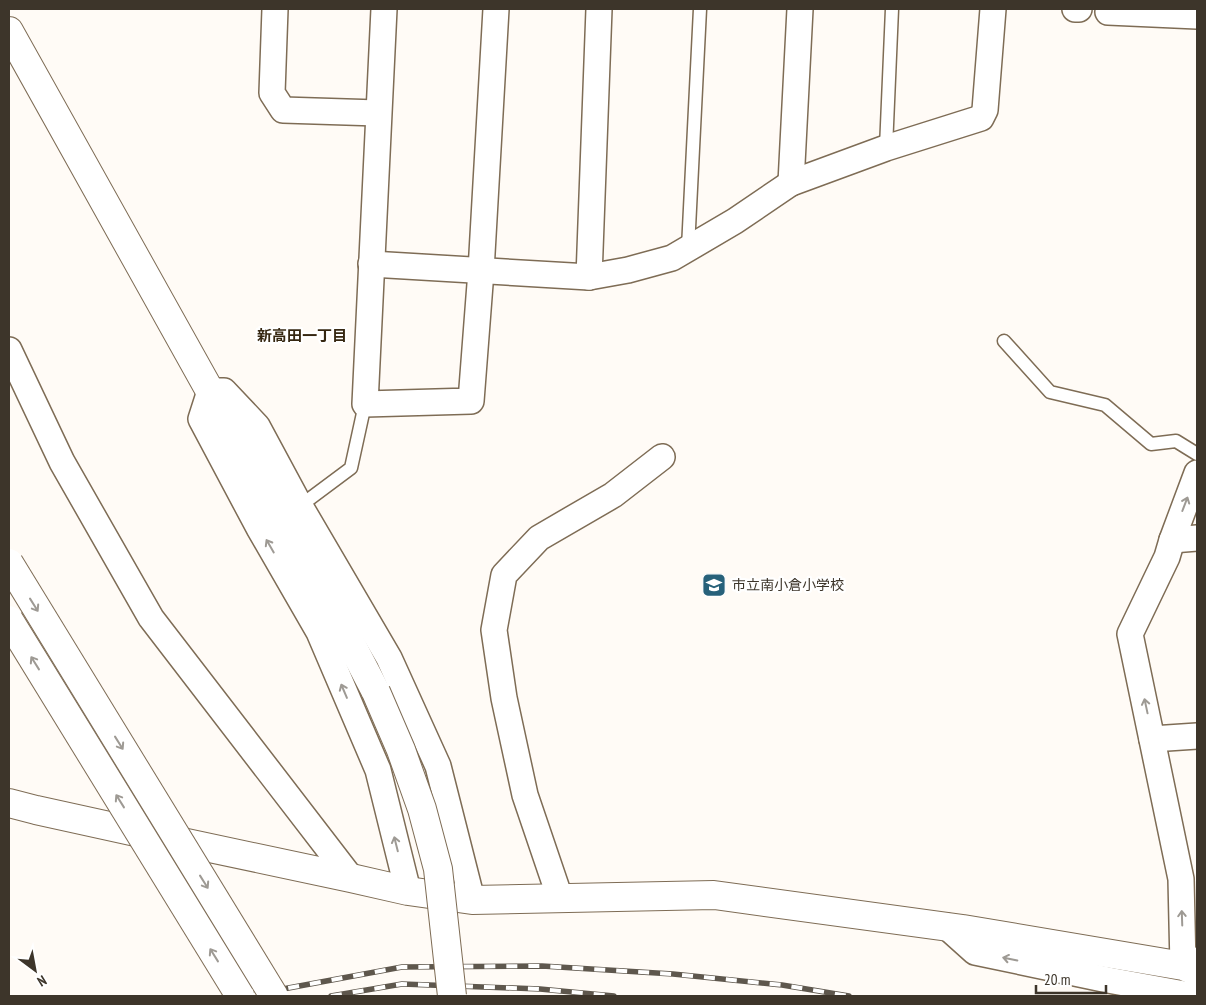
<svg xmlns="http://www.w3.org/2000/svg" width="1206" height="1005" viewBox="0 0 1206 1005" font-family="'PT Sans Narrow','Noto Sans JP',sans-serif">
<style>
.lines{fill:none;stroke-linecap:round;stroke-linejoin:round}
.lane-casing{stroke:#7e6c55;stroke-width:15}
.street-casing{stroke:#7e6c55;stroke-width:28}
.secondary-casing{stroke:#7e6c55;stroke-width:30}
.lane{stroke:#fff;stroke-width:12}
.street{stroke:#fff;stroke-width:25}
.secondary{stroke:#fff;stroke-width:28}
.rail-casing{stroke:#5e574d;stroke-width:5.5}
.rail{stroke:#fff;stroke-width:4;stroke-dasharray:11;stroke-linecap:butt}
.secondary-bridge-casing{stroke:#7e6c55;stroke-width:30;stroke-linecap:butt}
.secondary-bridge{stroke:#fff;stroke-width:28}
.oneway{stroke:#9e9a94}
.labels{text-anchor:middle;dominant-baseline:central;stroke-width:4.5;stroke-linejoin:round;paint-order:stroke}
.poi-label{font-size:14px;fill:#3d352a;stroke:#fff;text-anchor:start}
.neighbourhood-label{font-size:15px;font-weight:bold;fill:#362711;stroke:#fff}
</style>
<rect width="100%" height="100%" fill="#fffbf6"/>
<g class="lines">
<g class="lane-casing">
<g id="lane">
<polyline points="886,148 892,9"/>
<polyline points="688,248 700,9"/>
<polyline points="1004,341 1050,392 1105,405 1151,444 1176,441 1197,454"/>
<polyline points="300,506 351,468 365,404"/>
</g>
</g>
<g class="street-casing">
<g id="street">
<polyline points="275,9 272,93 283,110 378,113"/>
<polyline points="384,9 365,404 471,401 481,271 496,9"/>
<polyline points="1075,9 1079,9"/>
<polyline points="1108,12 1197,16"/>
<polyline points="791,183 800,9"/>
<polyline points="371,264 589,277 628,270 672,258 735,221 791,183 886,148 981,118 985,110 993,9"/>
<polyline points="589,277 599,9"/>
<polyline points="9,350 62,462 151,618 351,878"/>
<polyline points="1197,473 1172,540 1167,557 1130,634 1181,879 1183,966 1197,960"/>
<polyline points="1172,540 1197,538"/>
<polyline points="1152,739 1197,736"/>
<polyline points="408,891 378,770 319,632 259,528 201,419 210,391 224,391 257,426 300,506 389,658 438,766 472,900"/>
<polyline points="560,898 525,795 504,698 494,630 504,575 539,538 613,495 662,457"/>
<polyline points="946,926 975,952 1108,980 1195,996"/>
</g>
</g>
<g class="secondary-casing">
<g id="secondary">
<polyline points="9,31 349,640 376,692"/>
<polyline points="9,803 36,810 177,841 351,878 408,891 472,900 714,895 963,929 1183,966 1197,972"/>
</g>
</g>
<use href="#lane" class="lane"/>
<use href="#street" class="street"/>
<use href="#secondary" class="secondary"/>
<g class="rail-casing">
<g id="rail">
<polyline points="245,996 402,967 542,966 673,974 782,985 849,996"/>
<polyline points="331,996 402,984 540,989 614,996"/>
</g>
</g>
<use href="#rail" class="rail"/>
<g class="secondary-bridge-casing">
<g id="secondary-bridge">
<polyline points="9,563 274,996"/>
<polyline points="9,620 240,996"/>
<polyline points="376,692 401,750 422,809 438,869 452,996"/>
</g>
</g>
<use href="#secondary-bridge" class="secondary-bridge"/>
</g>
<defs><path id="oneway-shaft" d="M-6 0H5M1.5-3L5.5 0L1.5 3" fill="none" stroke-width="1.6" stroke-linecap="round" stroke-linejoin="round" transform="scale(1.25)"/></defs>
<g class="oneway">
<use href="#oneway-shaft" transform="translate(1185 504) rotate(-69)"/>
<use href="#oneway-shaft" transform="translate(270 546) rotate(-120)"/>
<use href="#oneway-shaft" transform="translate(34 605) rotate(58)"/>
<use href="#oneway-shaft" transform="translate(35 663) rotate(-122)"/>
<use href="#oneway-shaft" transform="translate(344 691) rotate(-113)"/>
<use href="#oneway-shaft" transform="translate(1146 706) rotate(-102)"/>
<use href="#oneway-shaft" transform="translate(119 743) rotate(58)"/>
<use href="#oneway-shaft" transform="translate(120 801) rotate(-122)"/>
<use href="#oneway-shaft" transform="translate(396 844) rotate(-104)"/>
<use href="#oneway-shaft" transform="translate(204 882) rotate(58)"/>
<use href="#oneway-shaft" transform="translate(1182 918) rotate(-92)"/>
<use href="#oneway-shaft" transform="translate(214 955) rotate(-122)"/>
<use href="#oneway-shaft" transform="translate(1010 959) rotate(-168)"/>
</g>
<defs>
<g id="school-square" transform="scale(1.25)"><rect x="-9" y="-9" width="18" height="18" rx="4" fill="#27617a" stroke="#fff"/><path d="M0-5L7-2L0 1L-7-2ZM-4 1L0 2.5L4 1V4Q0 6-4 4Z" fill="#fff"/></g>
</defs>
<g fill-rule="evenodd">
<use href="#school-square" x="714" y="585"/>
</g>
<g class="labels">
<g class="poi-label">
<text x="732" y="585">市立南小倉小学校</text>
</g>
<g class="neighbourhood-label">
<text x="302" y="335">新高田一丁目</text>
</g>
</g>
<rect width="1206" height="1005" fill="none" stroke="#3d352a" stroke-width="20"/>
<g transform="translate(35 970) rotate(148)" stroke="#ffffff" stroke-width="4" paint-order="stroke">
<path d="M0-4L9 19L0 12L-9 19Z" fill="#3d352a"/>
<text y="-8" font-size="14" font-weight="bold" text-anchor="middle" fill="#3d352a">N</text>
</g>
<path d="M1036 985v8h70v-8" fill="none" stroke="#3d352a" stroke-width="2.5"/>
<text x="1044" y="985" font-size="15" fill="#3d352a" stroke="#ffffff" stroke-width="4" paint-order="stroke">20 m</text>
</svg>
